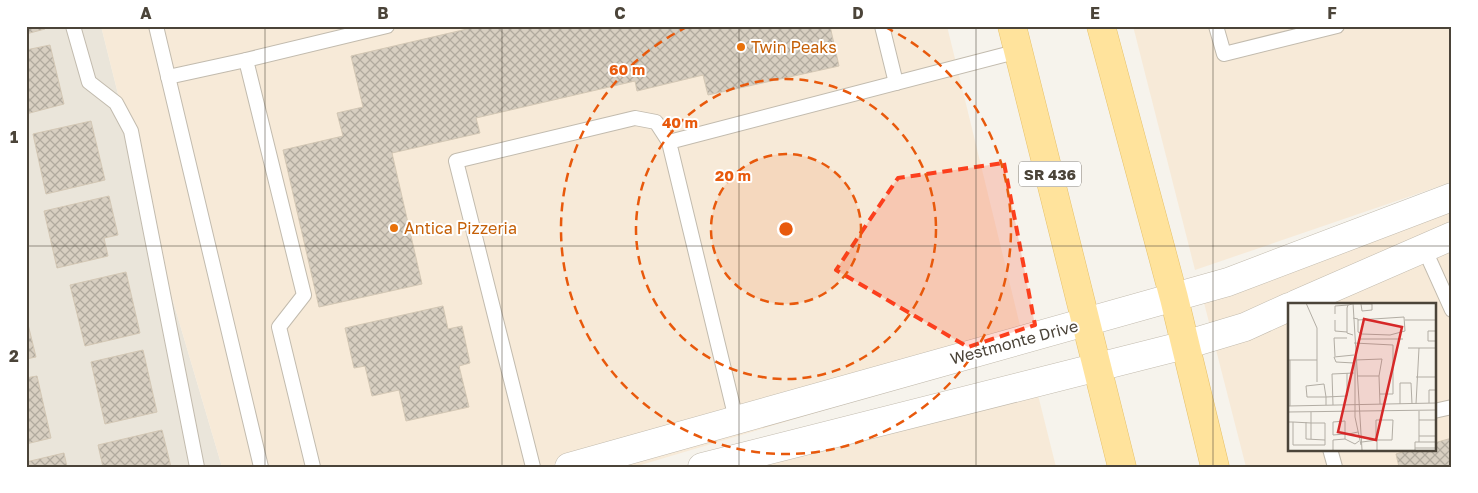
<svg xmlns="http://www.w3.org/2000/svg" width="1478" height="493" viewBox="0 0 1478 493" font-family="'Golos Text',sans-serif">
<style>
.residential{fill:#eae5da}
.commercial{fill:#f7ead8;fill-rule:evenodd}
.building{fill:url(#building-cross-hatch);stroke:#d3c7b4}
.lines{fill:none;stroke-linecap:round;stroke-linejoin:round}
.service-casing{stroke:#c2bbae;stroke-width:16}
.tertiary-casing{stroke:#c2bbae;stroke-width:29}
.primary-casing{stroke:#e6c16a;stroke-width:29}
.service{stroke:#fff;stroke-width:14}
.tertiary{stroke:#fff;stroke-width:28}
.primary{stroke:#ffe39c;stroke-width:28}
.marked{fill:#fc3f1d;fill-opacity:0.2;stroke:#fc3f1d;stroke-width:4;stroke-dasharray:10 6;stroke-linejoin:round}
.grid{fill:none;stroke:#4b4439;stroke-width:1;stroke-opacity:0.55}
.ring{fill:none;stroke:#e8590c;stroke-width:2.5;stroke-dasharray:9 6}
.food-dot{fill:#e8710a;stroke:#fff;stroke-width:2}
.labels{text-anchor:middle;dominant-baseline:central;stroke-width:4;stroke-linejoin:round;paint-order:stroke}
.shield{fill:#fff;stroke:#817c74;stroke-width:1}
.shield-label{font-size:15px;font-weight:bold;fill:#4b4439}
.food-label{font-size:16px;fill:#c56008;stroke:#fff;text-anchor:start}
.street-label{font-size:16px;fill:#4b4439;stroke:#fff}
.inset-road{fill:none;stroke:#b2ada4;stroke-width:1}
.view{fill:#d62828;fill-opacity:0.15;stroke:#d62828;stroke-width:2.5}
.inset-edge{fill:none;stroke:#4b4439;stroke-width:2.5}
.centre{fill:#e8590c;stroke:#fff;stroke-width:2.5}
.ring-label{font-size:15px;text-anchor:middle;font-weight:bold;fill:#e8590c;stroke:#fff;stroke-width:4;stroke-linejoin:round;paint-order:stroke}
.neatline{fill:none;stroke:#4b4439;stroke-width:2}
.grid-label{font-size:16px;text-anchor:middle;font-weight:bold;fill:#4b4439}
</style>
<defs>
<pattern id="building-cross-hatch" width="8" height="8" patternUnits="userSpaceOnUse" patternTransform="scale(1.25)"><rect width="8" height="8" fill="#d8cfc1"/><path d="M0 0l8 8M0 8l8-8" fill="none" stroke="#b1aa9e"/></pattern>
</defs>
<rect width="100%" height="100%" fill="#f6f3ec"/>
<polygon class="residential" points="26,26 101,26 152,230 222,467 26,467"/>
<g class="commercial">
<polygon points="101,26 947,26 1026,350 634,467 222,467 152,230"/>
<polygon points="1133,26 1452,26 1452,182 1195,270"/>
<path d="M1452,209V467H1246L1202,295ZM1289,304H1434V449H1289Z"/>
<polygon points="1033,375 1056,467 727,467"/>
</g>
<g class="building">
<polygon points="26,26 44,26 45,29 26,34"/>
<polygon points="480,26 830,26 839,66 708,95 703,75 637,91 635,81 476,118 480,133 392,153 422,284 319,307 283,150 343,136 337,113 363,107 351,56"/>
<polygon points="50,45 64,104 26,114 26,50"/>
<polygon points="91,121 105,180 46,194 33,134"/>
<polygon points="109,196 118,235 104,238 108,256 57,268 44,211"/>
<polygon points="126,272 140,333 85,346 70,285"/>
<polygon points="443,306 448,329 462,326 470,363 459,366 469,407 406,421 399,390 372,396 365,366 354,368 345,328"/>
<polygon points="26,316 36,357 26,359"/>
<polygon points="143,350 157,412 105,424 91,362"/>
<polygon points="37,376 51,438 26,444 26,378"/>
<polygon points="162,430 171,467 103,467 98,445"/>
<polygon points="1452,438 1452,467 1399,467 1396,454 1412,449 1434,449 1434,443"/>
<polygon points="64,453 67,467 26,467 26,462"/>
</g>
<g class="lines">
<g class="service-casing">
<g id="service">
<polyline points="73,26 89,82 116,103 131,131 197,467"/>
<polyline points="156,26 261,467"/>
<polyline points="882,26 896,83"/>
<polyline points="1216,26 1224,54 1337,26"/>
<polyline points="168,77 246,60"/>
<polyline points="1424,248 1452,310"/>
<polyline points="1434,411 1452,407"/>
<polyline points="736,419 669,142 1019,51"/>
<polyline points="1330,449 1335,467"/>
<polyline points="313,467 279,327 304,295 246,60 387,26"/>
<polyline points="533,467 456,161 635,118 656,122 669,142"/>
</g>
</g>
<g class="tertiary-casing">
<g id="tertiary">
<polyline points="1296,304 1452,236"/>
<polyline points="569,467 1228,282 1452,197"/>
<polyline points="702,467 1185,345 1245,327 1289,307"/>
</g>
</g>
<g class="primary-casing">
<g id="primary">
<polyline points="1012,26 1122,467"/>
<polyline points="1101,26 1174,298 1215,467"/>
</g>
</g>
<use href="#service" class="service"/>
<use href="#tertiary" class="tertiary"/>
<use href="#primary" class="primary"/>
</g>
<path class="marked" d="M1004,163L1035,325L968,347L836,270L898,178Z"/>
<path class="grid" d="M265,26V467M502,26V467M739,26V467M976,26V467M1213,26V467M26,246H1452"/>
<circle cx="786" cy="229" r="75" fill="#e8590c" fill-opacity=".12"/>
<g class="ring">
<circle cx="786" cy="229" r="75"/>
<circle cx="786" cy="229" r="150"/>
<path d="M885 27A225 225 0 1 1 687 27"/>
</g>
<g class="food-dot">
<circle cx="741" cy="47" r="5"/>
<circle cx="394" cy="228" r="5"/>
</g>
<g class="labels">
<rect class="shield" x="1019" y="161.5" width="62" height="25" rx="4"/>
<g class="shield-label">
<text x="1050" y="174">SR 436</text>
</g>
<g class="food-label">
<text x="751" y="47">Twin Peaks</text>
<text x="404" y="228">Antica Pizzeria</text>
</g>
<g class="street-label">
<text transform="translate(1014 342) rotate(-15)">Westmonte Drive</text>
</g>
</g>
<g transform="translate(1288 303)">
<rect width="148" height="148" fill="#f6f3ec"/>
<path class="inset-road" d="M18,0L29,25V79M65,0L74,147M47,11V3L60,2M65,15L70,16V29L74,31L102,32L117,28L116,14L70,17M47,17V28L59,29M117,17H148M148,28H140V38H148M65,32L59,30V5L60,2L65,1H84V7L74,8L73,1M66,40L105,42V91H92M71,40V36H115M120,45H148M47,53L46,35H59M0,57H29M67,57V114L73,142M67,57L94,56L91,73M66,60L48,59L46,54L66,52M69,73H91L92,101M128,74H148M141,100V87H148M112,101V80H123L124,101M128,101L131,45M38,102V94H19L18,83L36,81L38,94L59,93V70M45,102L44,71L66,70M0,103L148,100M2,103V57M131,108V139M0,109L148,107M131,117H148M1,119H5V142H37V120H23V109M5,119L23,120V136M18,119V136L37,137M131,133H148M57,136L67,141L71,138M74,139L89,137H104L105,117H88V132L89,137V147M127,145H148M45,147V137L57,136V118L45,119V132L57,131H61L70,129M127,147V139H148"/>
<path class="view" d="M76,16L114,24L88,137L50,129Z"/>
<rect width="148" height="148" class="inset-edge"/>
</g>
<circle cx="786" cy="229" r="8" class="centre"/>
<g class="ring-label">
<text x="627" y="75">60 m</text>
<text x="680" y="128">40 m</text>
<text x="733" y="181">20 m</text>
</g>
<rect width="1478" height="493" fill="none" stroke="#ffffff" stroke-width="55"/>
<rect x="28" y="28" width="1422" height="438" class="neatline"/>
<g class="grid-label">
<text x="146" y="19">A</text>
<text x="383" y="19">B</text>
<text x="620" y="19">C</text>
<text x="858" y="19">D</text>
<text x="1095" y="19">E</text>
<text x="1332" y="19">F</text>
<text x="14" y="143">1</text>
<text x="14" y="362">2</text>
</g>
</svg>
